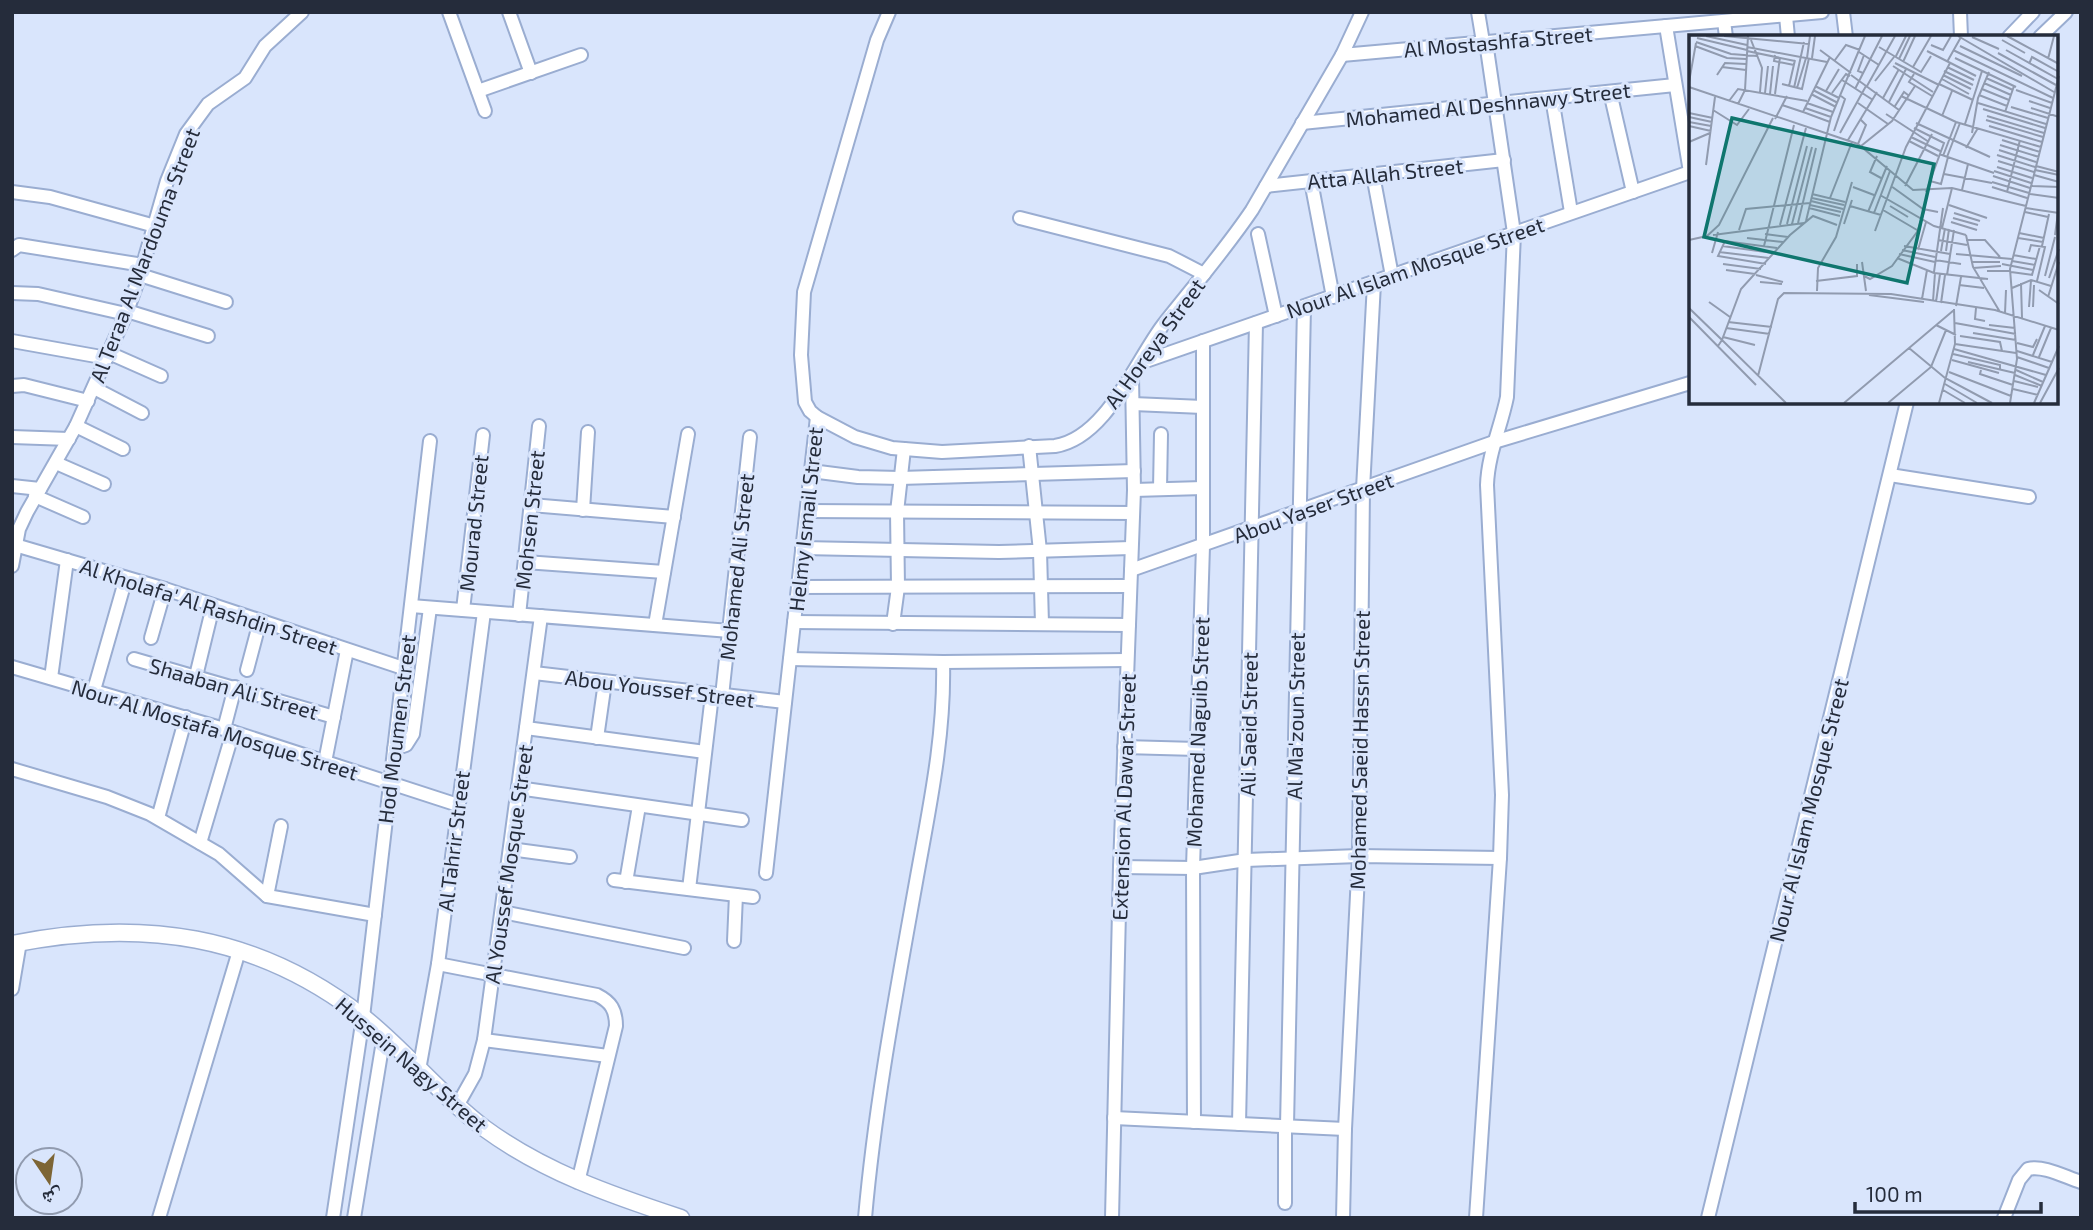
<svg xmlns="http://www.w3.org/2000/svg" width="2093" height="1230" viewBox="0 0 2093 1230" font-family="'Exo 2','Noto Naskh Arabic',sans-serif">
<style>
.lines{fill:none;stroke-linecap:round;stroke-linejoin:round}
.minor-casing{stroke:#9aadd1;stroke-width:16}
.tertiary-casing{stroke:#9aadd1;stroke-width:19}
.minor{stroke:#fff;stroke-width:12}
.tertiary{stroke:#fff;stroke-width:16}
.labels{text-anchor:middle;dominant-baseline:central;stroke-width:6;stroke-linejoin:round;paint-order:stroke}
.street-label{font-size:21px;fill:#252c3b;stroke:#d9e5fc}
.inset-road{fill:none;stroke:#919baf;stroke-width:2}
.view{fill:#0f766e;fill-opacity:0.15;stroke:#0f766e;stroke-width:3.5}
.inset-edge{fill:none;stroke:#252c3b;stroke-width:3.5}
</style>
<rect width="100%" height="100%" fill="#d9e5fc"/>
<g class="lines">
<g class="minor-casing">
<g id="minor">
<polyline points="449,12 485,111"/>
<polyline points="509,12 531,73"/>
<path d="M889,12L877,40L804,292L801,355L805,402L810,411L817,417L855,437L892,448L942,452L1055,446C1106,438 1135,362 1163,325C1193,287 1225,250 1252,210L1342,55L1362,12"/>
<polyline points="1478,12 1483,42"/>
<polyline points="1843,12 1846,37"/>
<polyline points="1960,12 1961,37"/>
<polyline points="1786,16 1788,37"/>
<polyline points="1724,21 1726,37"/>
<polyline points="1666,26 1690,172"/>
<polyline points="2009,37 2033,12"/>
<polyline points="2040,37 2066,12"/>
<polyline points="1342,55 1822,12"/>
<polyline points="478,91 581,55"/>
<polyline points="1610,92 1633,192"/>
<polyline points="1552,98 1571,212"/>
<polyline points="1302,123 1675,85"/>
<polyline points="1373,175 1392,276"/>
<polyline points="1311,181 1333,297"/>
<polyline points="1266,186 1504,160"/>
<polyline points="12,192 50,197 155,226"/>
<polyline points="1020,218 1169,256 1204,274"/>
<polyline points="1258,234 1276,316"/>
<polyline points="12,250 19,245 143,265"/>
<polyline points="140,275 226,302"/>
<polyline points="12,293 38,294 126,314"/>
<polyline points="127,311 208,336"/>
<polyline points="12,341 107,358"/>
<polyline points="109,353 161,376"/>
<polyline points="1140,363 1690,172"/>
<polyline points="12,386 24,385 88,401"/>
<polyline points="94,388 142,413"/>
<polyline points="1133,404 1203,407"/>
<polyline points="76,426 123,449"/>
<polyline points="12,437 69,439"/>
<polyline points="1029,446 1040,551 1042,624"/>
<polyline points="56,463 104,484"/>
<polyline points="811,471 858,477 900,478 1134,471"/>
<polyline points="1890,475 2029,497"/>
<polyline points="12,486 40,489"/>
<polyline points="1160,489 1161,434"/>
<polyline points="1134,490 1203,488"/>
<polyline points="35,496 83,517"/>
<polyline points="531,505 674,517"/>
<polyline points="583,510 588,432"/>
<polyline points="807,511 1133,513"/>
<polyline points="15,545 165,589 403,668"/>
<polyline points="802,548 999,552 1131,548"/>
<polyline points="525,562 664,572"/>
<polyline points="12,566 19,529 27,512 76,426 126,314 140,275 167,181 186,134 208,104 245,78 265,46 302,12"/>
<polyline points="1131,570 1494,442 1690,383"/>
<polyline points="798,587 1130,586"/>
<polyline points="411,606 730,631"/>
<polyline points="463,610 483,435"/>
<polyline points="519,615 539,426"/>
<polyline points="794,622 1129,625"/>
<polyline points="893,624 898,587 897,512 904,449"/>
<polyline points="655,625 688,434"/>
<polyline points="151,638 165,589"/>
<polyline points="134,659 334,717"/>
<polyline points="790,659 943,662 1127,660"/>
<polyline points="12,667 224,729 458,805"/>
<polyline points="247,670 260,621"/>
<polyline points="534,673 785,702"/>
<polyline points="196,676 213,606"/>
<polyline points="51,678 67,560"/>
<polyline points="94,690 126,578"/>
<polyline points="722,696 750,437"/>
<polyline points="526,728 705,752"/>
<polyline points="224,729 235,687"/>
<polyline points="597,738 605,682"/>
<polyline points="1124,747 1197,749"/>
<polyline points="394,749 406,745 413,734 430,608"/>
<polyline points="325,762 347,650"/>
<polyline points="12,769 107,797 150,814 219,854 267,896 375,915"/>
<polyline points="518,788 742,820"/>
<polyline points="158,818 186,717"/>
<polyline points="200,843 233,732"/>
<polyline points="510,849 570,857"/>
<polyline points="1120,867 1193,868 1246,860 1359,856 1500,858"/>
<polyline points="766,873 817,417"/>
<polyline points="614,880 753,897"/>
<polyline points="626,882 639,806"/>
<polyline points="689,889 712,695"/>
<polyline points="267,896 281,826"/>
<polyline points="502,912 684,948"/>
<polyline points="734,941 736,895"/>
<path d="M438,964L597,995C611,1002 616,1010 616,1026L578,1182"/>
<polyline points="12,989 20,942"/>
<polyline points="484,1040 608,1056"/>
<polyline points="419,1070 438,964 484,612"/>
<polyline points="457,1106 475,1074 484,1040 541,616"/>
<polyline points="1114,1118 1345,1129"/>
<polyline points="1194,1122 1193,868 1203,546 1203,341"/>
<polyline points="1239,1124 1256,323"/>
<polyline points="1285,1126 1285,1203"/>
<polyline points="1287,1126 1304,307"/>
<polyline points="159,1218 239,951"/>
<polyline points="333,1218 363,1017 430,441"/>
<polyline points="354,1218 384,1035"/>
<path d="M865,1218C875,1105 896,994 916,882C929,809 945,736 943,662"/>
<polyline points="1112,1218 1120,867 1134,490 1132,377"/>
<polyline points="1343,1218 1345,1129 1359,856 1363,489 1374,283"/>
<path d="M1476,1218L1500,858L1502,795L1487,485C1488,454 1501,427 1507,397L1514,233L1486,42"/>
<polyline points="1708,1218 1907,402"/>
<path d="M2004,1218L2019,1180L2028,1169C2044,1165 2065,1177 2081,1182"/>
</g>
</g>
<g class="tertiary-casing">
<path id="tertiary" d="M12,944C141,918 257,934 363,1017C406,1051 440,1095 484,1128C544,1172 611,1195 681,1218"/>
</g>
<use href="#minor" class="minor"/>
<use href="#tertiary" class="tertiary"/>
</g>
<g class="labels">
<g class="street-label">
<text transform="translate(1498 41) rotate(-5)">Al Mostashfa Street</text>
<text transform="translate(1488 104) rotate(-6)">Mohamed Al Deshnawy Street</text>
<text transform="translate(1385 173) rotate(-6)">Atta Allah Street</text>
<text transform="translate(144 255) rotate(-69)">Al Teraa Al Mardouma Street</text>
<text transform="translate(1415 267) rotate(-19)">Nour Al Islam Mosque Street</text>
<text transform="translate(1154 343) rotate(-54)">Al Horeya Street</text>
<text transform="translate(1313 507) rotate(-20)">Abou Yaser Street</text>
<text transform="translate(805 519) rotate(-84)">Helmy Ismail Street</text>
<text transform="translate(529 520) rotate(-84)">Mohsen Street</text>
<text transform="translate(473 523) rotate(-84)">Mourad Street</text>
<text transform="translate(736 567) rotate(-84)">Mohamed Ali Street</text>
<text transform="translate(209 606) rotate(18)">Al Kholafa' Al Rashdin Street</text>
<text transform="translate(234 688) rotate(16)">Shaaban Ali Street</text>
<text transform="translate(660 688) rotate(7)">Abou Youssef Street</text>
<text transform="translate(1295 716) rotate(-89)">Al Ma'zoun Street</text>
<text transform="translate(1248 724) rotate(-89)">Ali Saeid Street</text>
<text transform="translate(215 729) rotate(17)">Nour Al Mostafa Mosque Street</text>
<text transform="translate(396 729) rotate(-83)">Hod Moumen Street</text>
<text transform="translate(1197 732) rotate(-88)">Mohamed Naguib Street</text>
<text transform="translate(1359 750) rotate(-89)">Mohamed Saeid Hassn Street</text>
<text transform="translate(1123 797) rotate(-88)">Extension Al Dawar Street</text>
<text transform="translate(1808 810) rotate(-76)">Nour Al Islam Mosque Street</text>
<text transform="translate(453 841) rotate(-83)">Al Tahrir Street</text>
<text transform="translate(508 864) rotate(-82)">Al Youssef Mosque Street</text>
<text transform="translate(412 1064) rotate(41)">Hussein Nagy Street</text>
</g>
</g>
<g transform="translate(1689 35)">
<rect width="369" height="369" fill="#d9e5fc"/>
<path class="inset-road" d="M17,1L58,10M35,1L120,9M269,1L365,57M318,1L370,29M283,2L310,14M8,3L58,15M62,5L73,33L71,57M313,5L336,18M7,7L42,19L68,21M242,10L254,15L262,1M6,11L38,23L57,24M271,11L333,41M58,12L138,27M190,12L232,37L242,21M131,15L162,38M264,15L364,63M317,15L369,44M58,16L106,26M238,16L287,41M170,17L190,30M309,18L367,50M86,20L85,26L105,30M207,21L217,1M141,22L114,77L141,87M118,23L121,1M123,23L126,1M266,23L327,52M210,24L221,1M359,24L365,1M146,25L157,10L171,15M214,27L226,1M258,27L272,2M206,28L250,50M340,29L343,22L370,37M204,31L244,57M33,32L57,35M224,32L242,1M258,32L285,45M255,36L284,50M174,38L169,36L175,20M225,39L220,47L243,61M28,40L36,28L57,29M162,40L210,75M254,40L282,54M297,43L324,55M253,44L280,59M153,45L184,65M186,46L205,22M0,47L7,8M295,48L322,60M93,49L113,54L120,23M250,49L284,65M100,51L106,25M126,51L150,63M178,51L206,1M0,52L169,109L224,155L263,153L337,171M105,53L115,7M108,53L117,23M166,54L193,1M293,54L320,65M124,55L149,68M327,55L363,68M137,56L150,34M76,58L79,31M143,58L157,39L161,41M81,59L84,31M86,59L91,22M122,59L147,72M290,60L318,71M212,61L267,87L352,112M194,63L210,34M40,66L49,54L118,66M340,66L361,73M200,67L217,34M118,68L144,77M169,68L199,89M289,68L357,89M49,69L56,55L59,1M93,70L114,77M206,71L215,57L219,60M322,72L359,83M116,73L142,82M342,73L370,82M294,74L356,93M24,75L48,90L60,74M316,77L325,51M0,78L24,83M197,79L240,107M253,81L263,56M298,81L355,98M0,82L23,87M86,84L98,61M297,85L354,102M0,87L22,91M227,88L301,122M276,89L293,36M0,91L22,96M300,91L353,107M225,93L255,108L237,157M145,96L156,64L152,61M151,98L177,51M283,98L289,63L300,37M222,102L251,116M159,105L188,57M313,105L351,117M220,106L249,121M0,107L21,98M169,109L177,90L171,84M311,110L350,122M172,111L203,86L226,51M277,113L289,93M310,115L347,127M250,119L305,138M308,120L346,132M188,121L181,137L192,143M254,121L267,87M258,122L271,88M309,126L345,137M17,130L26,62M347,131L370,137M308,132L343,143M346,135L370,140M305,136L342,148M255,139L303,148M345,140L370,147M304,141L341,153M241,146L252,149L259,122M303,147L340,158M202,151L234,174L249,177M216,151L243,99M343,151L370,152M164,152L185,160M303,152L338,163M273,155L279,129M318,157L331,105M123,159L156,167M341,159L370,163M191,160L245,191L277,200M123,163L155,170M141,163L163,107M122,166L154,174M121,170L152,177M260,170L298,183M161,171L192,180M201,171L219,182M120,173L151,181M337,173L370,178M194,175L228,195M179,177L198,131M336,177L359,182M185,178L201,136M265,178L291,186M264,183L289,190M117,186L142,82L176,1M262,187L288,195M109,188L127,113M98,189L118,111M103,189L123,112M155,189L163,165M91,190L117,93M253,193L263,153M50,195L57,174L121,168M186,196L217,112L261,28M330,198L355,203M76,199L99,202M24,200L115,188M277,200L284,232L311,277M366,200L369,178M58,203L94,207M329,203L354,207M0,205L18,201L30,190L84,83M249,205L278,210M277,205H296L311,222M33,211L84,218M75,211L105,90M215,211L261,219M353,211L360,179M213,215L246,222M229,215L237,187M252,216L256,193M257,216L260,194M30,217L80,223M340,217L342,210L356,212L348,246M23,218L29,197M210,219L246,227M267,219L323,224M324,220L347,224M208,223L245,238L299,244M246,225L272,229M323,226L346,230M173,227L177,256M282,227H311M34,229L72,234M77,229L29,221L36,206L88,213M313,229L344,235M284,233L312,231M37,235L66,239M298,236H321M245,237L254,173M322,237L344,240M67,240L94,247M258,240L265,195M343,240L351,211M175,241L181,244L203,231L228,197L236,174M356,241L366,202M360,243L370,214M127,246L168,241V229M71,247L93,249M332,248L333,283M270,250L295,253M323,253L342,245L362,251M350,255L370,269M128,256L129,233L147,202L163,147M180,260L235,267M359,262L370,227M233,264L238,235M244,266L246,238M20,267L41,282M247,267L251,239M252,268L256,240M267,271L272,242M340,272L342,245M344,272L345,250M0,273L33,305L29,311M287,273L286,284L296,286M316,278L317,255M0,282L67,350M39,287L83,292M266,288L327,299M247,290L267,300M300,290L326,293M37,293L81,299M284,298L327,305M271,301L311,307L313,316M34,302L66,310M328,308L344,312L348,304M266,309L327,318M220,313L256,343L303,368M265,314L357,340M328,316L363,327M264,319L311,330V334M344,320L356,291M328,322L360,333M350,322L362,293M263,325L310,338M279,327L326,338M292,335L291,339L324,350M327,335L354,347M260,337L322,361M326,340L353,351M69,341L89,264L95,258L202,259L306,275L370,295M325,346L349,352M256,349L288,368M324,354L349,360M254,355L276,368M97,368L33,305L52,254L101,200L124,181L148,190M155,368L265,275M199,368L242,332L257,295M250,368L266,309L265,274M321,368L328,324L321,234L370,41M345,368L370,311M351,368L370,333"/>
<path class="view" d="M43,83L245,129L218,248L15,202Z"/>
<rect width="369" height="369" class="inset-edge"/>
</g>
<rect width="2093" height="1230" fill="none" stroke="#252c3b" stroke-width="28"/>
<g transform="translate(49 1181) rotate(167)"><circle r="33" fill="#d9e5fc" stroke="#919baf" stroke-width="2"/>
<path d="M0-5L12 26L0 18L-12 26Z" fill="#7d6535"/>
<text y="-10" font-size="19" font-weight="bold" text-anchor="middle" fill="#252c3b">ش</text>
</g>
<path d="M1855 1202v10h186v-10" fill="none" stroke="#252c3b" stroke-width="3.5"/>
<text x="1866" y="1202" font-size="21" fill="#252c3b" stroke="#d9e5fc" stroke-width="5" paint-order="stroke">100 m</text>
</svg>
